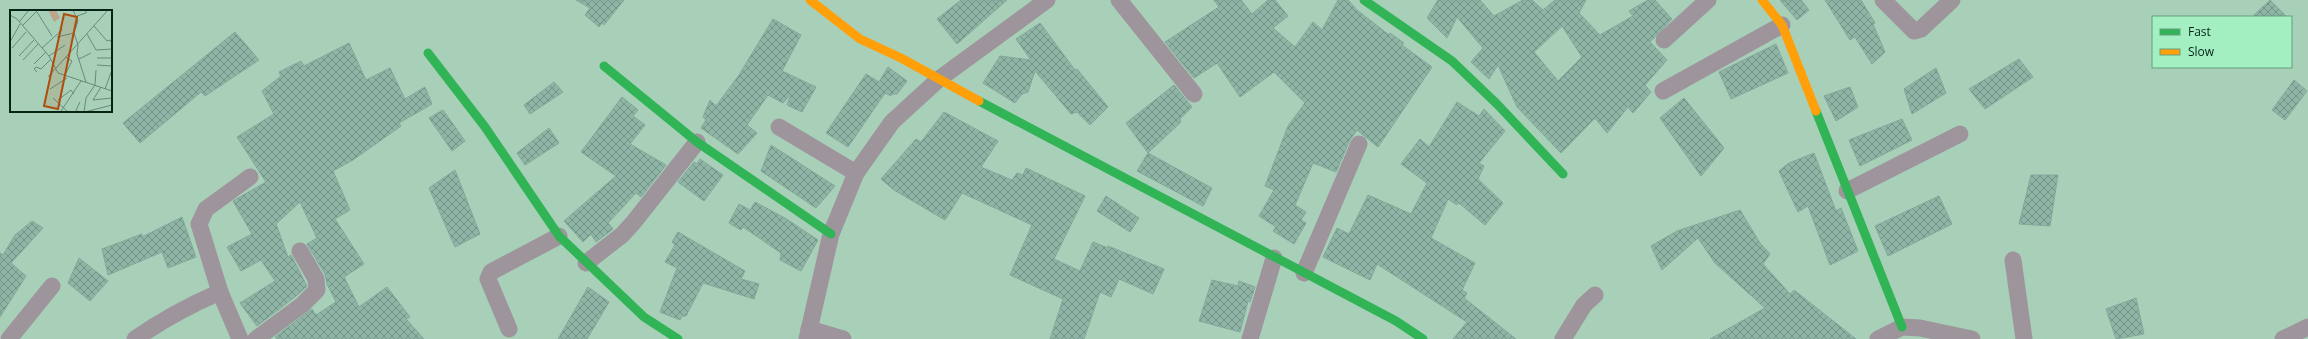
<svg xmlns="http://www.w3.org/2000/svg" width="2308" height="339" viewBox="0 0 2308 339" font-family="'Open Sans',sans-serif">
<style>
.building{fill:url(#building-cross-hatch);stroke:#83a89a;fill-rule:evenodd}
.lines{fill:none;stroke-linecap:round;stroke-linejoin:round}
.street{stroke:#9e959c;stroke-width:17}
.fast{stroke:#30b455;stroke-width:9}
.slow{stroke:#ff9f0a;stroke-width:9}
.inset-road{fill:none;stroke:#678b77;stroke-width:1}
.view{fill:#af4c0e;fill-opacity:0.15;stroke:#af4c0e;stroke-width:2}
.inset-edge{fill:none;stroke:#052415;stroke-width:2}
</style>
<defs>
<pattern id="building-cross-hatch" width="8" height="8" patternUnits="userSpaceOnUse"><rect width="8" height="8" fill="#8eb5a6"/><path d="M0 0l8 8M0 8l8-8" fill="none" stroke="#729386"/></pattern>
</defs>
<rect width="100%" height="100%" fill="#a8d0b9"/>
<g class="building">
<polygon points="576,0 624,0 604,25 602,23 599,27 585,15 590,8"/>
<polygon points="961,0 1007,0 957,44 937,19"/>
<polygon points="1214,0 1241,0 1252,14 1268,0 1275,0 1288,16 1273,28 1295,47 1313,22 1322,30 1338,0 1348,0 1357,10 1389,35 1390,33 1404,43 1402,45 1432,67 1378,147 1357,130 1350,140 1336,172 1313,163 1295,205 1306,212 1301,220 1306,223 1294,244 1273,231 1276,227 1259,216 1274,190 1265,186 1288,126 1305,103 1274,72 1240,97 1217,63 1194,78 1165,42 1219,7"/>
<path d="M1438,0H1480L1494,16L1523,0H1532L1543,10L1555,0H1586L1579,13L1600,35L1633,16L1629,11L1648,0H1655L1672,19L1650,42L1667,60L1645,85L1651,92L1633,113L1628,107L1607,133L1595,118L1561,153L1517,107L1498,65L1489,79L1471,62L1483,48L1457,17L1447,38L1427,18ZM1562,26L1582,57L1558,81L1534,52Z"/>
<polygon points="1780,0 1801,0 1809,10 1797,20"/>
<polygon points="1825,0 1861,0 1875,23 1873,24 1885,52 1872,64 1855,37 1850,40"/>
<polygon points="2270,0 2287,17 2252,17"/>
<polygon points="773,19 801,35 782,71 816,87 802,112 787,105 791,94 783,103 768,95 747,125 757,133 738,154 701,128 706,120 703,117 710,100 716,106 739,75"/>
<polygon points="1040,23 1075,70 1077,69 1108,107 1090,125 1077,112 1071,114 1035,71 1028,92 1022,94 1015,103 983,83 1000,56 1031,60 1016,39"/>
<polygon points="235,32 259,60 205,96 201,92 140,143 123,123"/>
<polygon points="349,43 366,80 390,68 405,99 425,87 432,104 399,123 401,126 353,160 333,171 350,210 335,219 364,264 344,277 359,307 387,287 410,317 406,319 424,339 277,339 275,337 312,309 316,315 336,302 327,284 325,274 307,244 317,238 300,202 276,224 288,257 291,255 307,286 295,297 257,326 240,303 275,281 261,260 241,271 227,247 252,234 233,201 266,182 237,137 274,114 262,91 281,76 279,72 301,61 304,66"/>
<polygon points="1776,44 1788,73 1731,99 1719,72"/>
<polygon points="2019,59 2033,77 1985,109 1969,89"/>
<polygon points="888,67 907,81 897,94 892,94 891,96 885,93 848,147 826,133 866,74 879,82"/>
<polygon points="1936,68 1946,93 1912,114 1904,89"/>
<polygon points="2294,80 2307,91 2285,120 2272,110"/>
<polygon points="554,82 563,92 530,114 524,105"/>
<polygon points="1174,85 1192,107 1180,119 1181,122 1148,153 1212,188 1203,206 1137,171 1148,153 1126,123"/>
<polygon points="1850,87 1858,107 1836,121 1824,96"/>
<polygon points="622,97 638,110 633,116 645,125 630,144 666,165 641,197 636,193 608,223 613,229 596,242 591,234 583,242 564,221 616,176 581,152"/>
<polygon points="1684,98 1724,148 1701,176 1660,118"/>
<polygon points="1457,102 1479,116 1484,109 1505,131 1479,163 1484,166 1478,179 1503,203 1485,225 1459,203 1457,205 1448,199 1431,238 1475,263 1462,290 1467,293 1464,298 1516,339 1453,339 1467,322 1377,264 1370,280 1323,257 1337,228 1349,234 1368,195 1411,214 1427,183 1401,164 1420,139 1429,147"/>
<polygon points="443,110 465,141 452,151 429,118"/>
<polygon points="944,112 998,141 981,167 1012,180 1017,173 1023,175 1026,168 1085,196 1054,259 1080,271 1093,242 1108,248 1108,246 1164,269 1153,294 1119,279 1111,297 1100,292 1084,339 1050,339 1063,299 1010,275 1032,225 962,193 945,220 894,190 881,179 916,139 921,142"/>
<polygon points="1902,119 1912,140 1860,166 1849,140"/>
<polygon points="549,128 559,143 525,165 517,153"/>
<polygon points="771,145 835,186 816,208 761,171"/>
<polygon points="1814,153 1836,211 1841,208 1858,251 1830,265 1808,206 1798,212 1779,171 1789,163"/>
<polygon points="700,159 723,175 704,201 678,182 694,162 697,164"/>
<polygon points="455,170 480,234 455,247 429,188"/>
<polygon points="2031,175 2058,175 2050,226 2019,224"/>
<polygon points="1106,196 1139,218 1130,232 1097,211"/>
<polygon points="1939,196 1952,224 1888,256 1875,226"/>
<polygon points="755,202 785,218 818,240 801,271 780,260 781,253 743,227 741,230 729,223 739,204 750,210"/>
<polygon points="1740,210 1760,243 1770,254 1763,264 1790,294 1794,290 1856,339 1710,339 1765,308 1715,263 1698,238 1662,270 1651,246 1677,231"/>
<polygon points="182,217 196,257 168,268 162,252 108,275 102,249 142,234 142,237"/>
<polygon points="32,221 43,228 11,263 26,276 0,317 0,253 3,255 15,235"/>
<polygon points="678,232 745,271 741,279 759,284 754,299 703,283 686,316 682,316 680,320 660,312 677,268 665,262 675,245 672,242"/>
<polygon points="79,258 108,281 90,301 68,283"/>
<polygon points="1212,280 1238,286 1239,281 1255,287 1250,302 1248,301 1240,332 1199,321"/>
<polygon points="588,287 609,302 587,339 558,339"/>
<polygon points="2136,298 2144,334 2116,339 2106,309"/>
</g>
<g class="lines">
<g class="street">
<polyline points="1119,0 1194,94"/>
<polyline points="1883,0 1914,31 1921,29 1952,0"/>
<polyline points="1664,40 1708,0"/>
<polyline points="1663,91 1782,25"/>
<polyline points="779,127 856,173"/>
<polyline points="1847,191 1960,134"/>
<polyline points="2013,260 2024,339"/>
<polyline points="586,263 622,235 633,223 697,142"/>
<polyline points="1304,273 1359,144"/>
<polyline points="509,329 488,279 491,272 559,236"/>
<polyline points="809,329 843,339"/>
<polyline points="9,339 52,286"/>
<path d="M135,339C162,320 190,305 220,292"/>
<polyline points="240,339 220,292 199,224 206,209 250,177"/>
<polyline points="256,339 302,305 317,290 316,279 300,251"/>
<polyline points="807,339 831,234 856,173 892,122 939,79 1047,0"/>
<polyline points="1250,339 1274,258"/>
<polyline points="1563,339 1584,305 1595,295"/>
<polyline points="1878,339 1902,327 1920,328 1972,339"/>
<polyline points="2283,339 2308,327"/>
</g>
<g class="fast">
<polyline points="1364,0 1452,61 1497,104 1563,174"/>
<polyline points="428,53 485,127 559,236 644,317 678,339"/>
<polyline points="604,66 697,142 831,234"/>
<polyline points="979,101 1396,321 1423,339"/>
<polyline points="1816,111 1902,327"/>
</g>
<g class="slow">
<polyline points="810,0 860,39 901,58 979,101"/>
<polyline points="1762,0 1782,25 1816,111"/>
</g>
</g>
<g transform="translate(10 10)">
<rect width="102" height="102" fill="#a8d0b9"/>
<path d="M38,0H46L50,8L44,12Z" fill="#bda48c"/>
<path class="inset-road" d="M63,0L68,11L64,23L68,35L67,44L76,72M27,2L42,26M0,5L7,9L39,46L48,63L102,81M67,6L76,3V0M9,12L19,0M12,16L28,0M84,16L97,31L100,30L102,33M77,24L86,40L102,39M47,27L64,23M0,32L10,14M2,38L16,22M32,38L52,20L50,17M9,46L24,30M39,46L55,35M87,48H102M69,49L81,43M13,50L28,34M24,54L36,42M87,55L102,56M27,62L24,59L26,57L31,59L41,49M38,67L98,0M54,67L62,51L55,47M85,75L86,60M40,79L57,68M95,79L102,60M43,88L58,102M48,90L61,80L64,84M83,90L102,88M83,90L91,77M51,101L71,71M69,102L66,100L70,92M74,102L76,88L85,75M75,102L102,95"/>
<path class="view" d="M54,4L67,7L48,99L34,96Z"/>
<rect width="102" height="102" class="inset-edge"/>
</g>
<rect x="2152" y="16" width="140" height="52" fill="#a4efc2" stroke="#649e7d"/>
<rect x="2160" y="29" width="20" height="6" fill="#30b455" stroke="#649e7d"/>
<text x="2188" y="36" font-size="12" fill="#052415">Fast</text>
<rect x="2160" y="49" width="20" height="6" fill="#ff9f0a" stroke="#649e7d"/>
<text x="2188" y="56" font-size="12" fill="#052415">Slow</text>
</svg>
